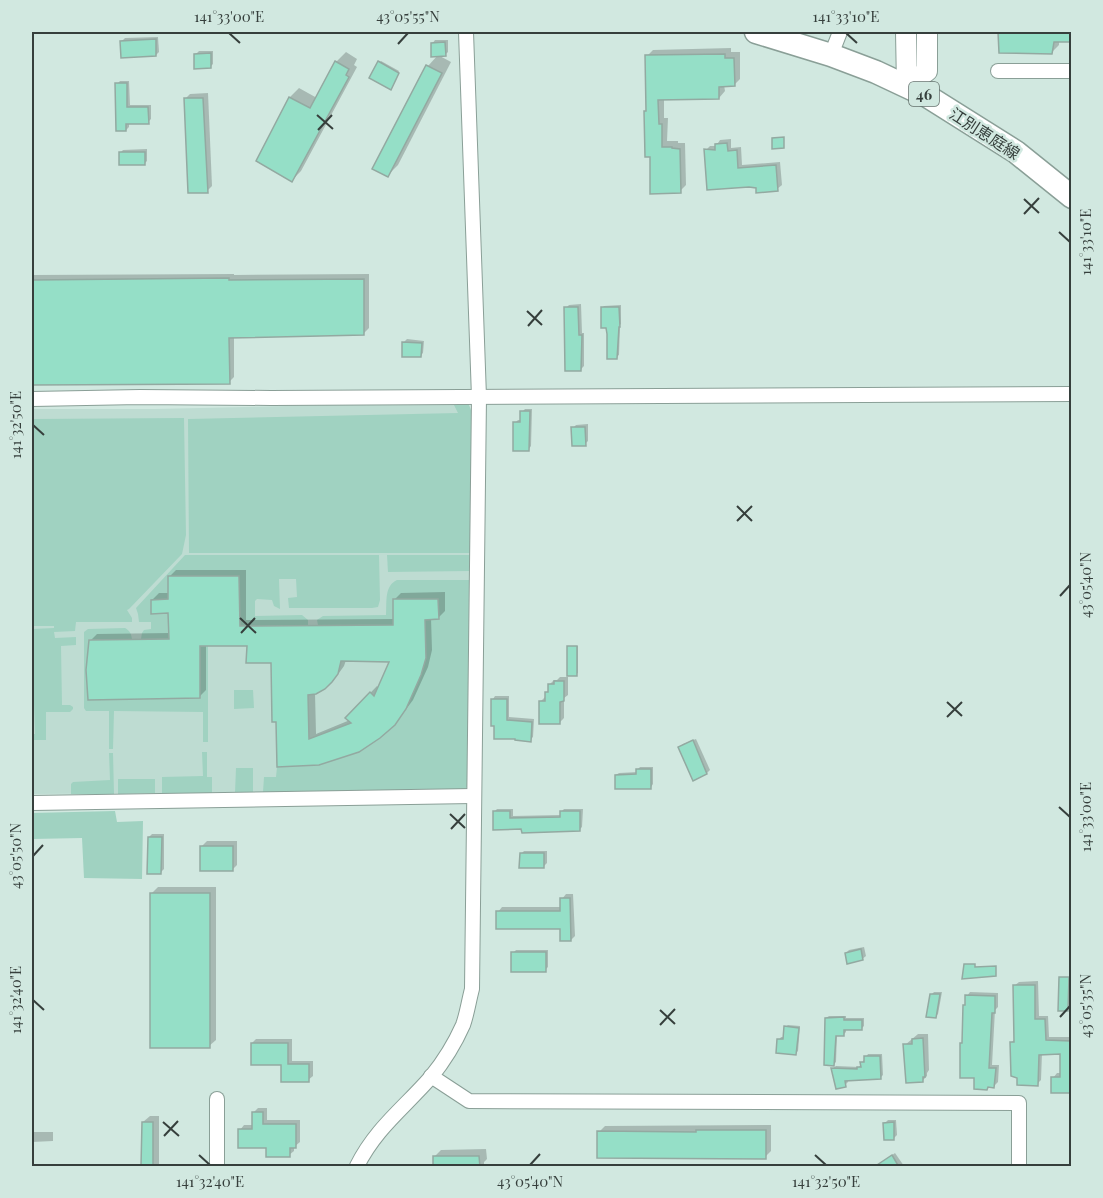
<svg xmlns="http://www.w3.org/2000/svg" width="1103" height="1198" viewBox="0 0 1103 1198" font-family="'Playfair Display','Noto Sans JP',serif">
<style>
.built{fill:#bedcd2}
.green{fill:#a0d2c1}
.shadow{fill:#0003;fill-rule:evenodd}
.building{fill:#95dfc7;stroke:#93a9a1;stroke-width:1.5;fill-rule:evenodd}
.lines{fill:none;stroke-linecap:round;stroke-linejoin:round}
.minor-casing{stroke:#8a9f97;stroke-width:16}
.secondary-casing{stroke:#8a9f97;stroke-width:22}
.primary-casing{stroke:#8a9f97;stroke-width:25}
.minor{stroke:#fff;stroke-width:14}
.secondary{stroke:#fff;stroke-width:20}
.primary{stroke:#fff;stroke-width:22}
.ticks{fill:none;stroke:#363f3c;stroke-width:2}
.labels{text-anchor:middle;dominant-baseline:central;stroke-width:5;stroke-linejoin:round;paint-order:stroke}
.shield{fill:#d1e8e0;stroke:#64726d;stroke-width:1.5}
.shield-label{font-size:15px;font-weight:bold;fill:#363f3c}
.street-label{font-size:16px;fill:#363f3c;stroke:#d1e8e0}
.neatline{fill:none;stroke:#363f3c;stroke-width:2}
.ticks-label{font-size:15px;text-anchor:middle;fill:#363f3c}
</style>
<rect width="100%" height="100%" fill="#d1e8e0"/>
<polygon class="built" points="462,402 469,405 472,413 467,787 462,791 32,794 32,409 155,409"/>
<g class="green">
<polygon points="462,402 469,405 472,413 470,553 189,553 188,419 458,413 453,403"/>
<polygon points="184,418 186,535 182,554 129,609 127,610 132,618 132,622 76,622 75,631 54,632 55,638 76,637 76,645 61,646 62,705 70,705 73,707 73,709 70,712 46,712 46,740 32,740 32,734 35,734 34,704 32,703 32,629 54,628 54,626 32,626 32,419"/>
<polygon points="185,555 379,555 380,600 378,607 372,608 289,608 288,598 297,597 296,579 279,579 280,609 274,606 272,600 257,599 255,601 255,616 302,615 308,620 308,625 248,626 240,629 239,576 168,576 168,599 151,600 151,613 168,613 202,638 141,639 142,633 144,630 151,629 151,622 139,622 138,614 136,608"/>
<polygon points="387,555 470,555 470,571 388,572"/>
<path d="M397,580H469L467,787L462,791L263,792L264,777H276L277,767L319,765L359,752L395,725L406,709L421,675L426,658L425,620L439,619L438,599H393V625H318L317,620L323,616L386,615C387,602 384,586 397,580Z"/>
<path d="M125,628C130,631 131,633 132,639H89L86,670L88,700L200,698V647L208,646V742H203V712L114,711L113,749H109V711H86L84,708V632L88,629Z"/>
<polygon points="234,690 253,690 254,708 234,709"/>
<polygon points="202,752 207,752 207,777 212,777 212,793 162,793 162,777 203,776"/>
<polygon points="109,753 113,753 114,794 71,794 71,784 73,782 110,780"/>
<polygon points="236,768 253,768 253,792 235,793"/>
<polygon points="118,779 155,779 155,793 118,794"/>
<polygon points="115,811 117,822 143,821 142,879 84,878 82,838 32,839 32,813"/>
</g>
<g class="shadow">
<polygon points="999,32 1072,32 1072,38 1069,40 1059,41 1059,45 1052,52 1001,51"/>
<polygon points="158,37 159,52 156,55 122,41 125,38"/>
<polygon points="435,40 448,40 448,52 445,55 432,44"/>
<polygon points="731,48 731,52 740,52 740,79 734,85 724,85 725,91 719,98 664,99 664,118 668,118 667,141 678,141 678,143 685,143 686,185 680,191 651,156 645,112 648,109 647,56 653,50"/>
<polygon points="199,51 213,51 213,64 210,67 196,54"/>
<polygon points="346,52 357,59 354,65 357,67 301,171 291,181 290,97 299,88 317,98 336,62"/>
<polygon points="438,55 451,62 398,165 388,175 428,66"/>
<polygon points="381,61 399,71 391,87 380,62"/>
<polygon points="120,81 129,81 130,105 151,105 151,119 148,122 129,122 129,127 126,130 117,84"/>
<polygon points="208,93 212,186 207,191 185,99 190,94"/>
<polygon points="731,139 731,148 741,147 742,165 780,162 782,185 777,189 757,186 706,150 710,146 716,146 720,140"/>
<polygon points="147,149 147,161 144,164 120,153 123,150"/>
<polygon points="234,274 234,275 369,274 369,328 363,334 234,337 234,377 229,382 32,384 32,275"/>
<polygon points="581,304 582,333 584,333 584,366 581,369 566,308 569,305"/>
<polygon points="621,305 621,324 620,325 619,355 616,357 608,334 602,308 604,306"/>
<polygon points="407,339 424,341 423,353 420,356 404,342"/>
<polygon points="525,409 532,409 531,446 528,450 515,423 518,420 522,420 522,412"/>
<polygon points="588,424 588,441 585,444 573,428 576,425"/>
<path d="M176,570H246V620L395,619L394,600L401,593L445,592V611L438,618H431L432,650L428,667L413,700L401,716L394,724L319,764L278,721L272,661L249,644L206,645V690L199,697L90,641L97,634L170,633V612L152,600L159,593H169L170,576ZM346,660H391L379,688L377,686L347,717L350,720L316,734L315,693L325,688L339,673L344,666Z"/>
<polygon points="569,646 578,646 578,673 576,674 568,647"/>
<polygon points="568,675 568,695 564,698 564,718 559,723 540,702 546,696 546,693 549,690 549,685 554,680 557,680 560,677 568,677"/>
<polygon points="495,696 509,696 509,717 534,719 533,737 530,740 495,737 493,699"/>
<polygon points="696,739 710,770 707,773 680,747 683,744"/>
<polygon points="640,767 653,767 653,784 651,787 616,775 619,773 638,772 638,769"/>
<polygon points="497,809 513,809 513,816 561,815 561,812 564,809 583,809 582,827 579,830 523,828 494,812"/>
<polygon points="152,834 164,834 164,869 161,872 149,837"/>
<polygon points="207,841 237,841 237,865 232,870 202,846"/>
<polygon points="524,851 547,851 547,863 544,866 521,854"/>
<polygon points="158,887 216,887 216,1040 209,1046 151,894"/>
<polygon points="566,894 573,894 575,936 571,940 561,927 498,912 502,907 561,907 562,899"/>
<polygon points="864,947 866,956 862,959 846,953 849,950"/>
<polygon points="516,950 548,950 548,967 545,970 513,953"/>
<polygon points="1038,981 1039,1016 1048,1016 1049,1037 1072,1037 1072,1090 1070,1092 1053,1078 1057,1073 1062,1073 1061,1053 1042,1053 1041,1080 1037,1084 1012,1042 1016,1038 1014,986 1019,982"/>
<polygon points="934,992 942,992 938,1014 935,1017 931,995"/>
<polygon points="970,992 998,993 998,1007 995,1010 992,1065 999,1065 998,1082 994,1086 989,1086 987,1088 976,1076 964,1041 967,996"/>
<polygon points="829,1016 846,1016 846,1018 864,1018 864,1026 862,1028 846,1028 846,1032 844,1034 837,1034 836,1062 834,1064 826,1018"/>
<polygon points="788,1025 800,1026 798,1051 796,1053 779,1040 781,1037 784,1037 785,1027"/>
<polygon points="918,1034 928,1034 929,1070 927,1073 927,1076 922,1081 905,1045"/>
<polygon points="256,1039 292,1039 292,1061 313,1061 313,1076 308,1080 252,1043"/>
<polygon points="868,1054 882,1054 883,1075 880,1078 847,1079 848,1082 845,1085 833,1068 836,1066 859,1067"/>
<polygon points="258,1108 267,1108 267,1120 300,1120 300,1142 294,1147 294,1151 289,1155 267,1147 240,1130 244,1125 254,1125 254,1112"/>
<polygon points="150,1116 159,1116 159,1166 143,1166 143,1122"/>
<polygon points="888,1120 896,1120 897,1135 894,1138 885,1123"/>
<polygon points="771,1125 771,1151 765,1157 599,1132 605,1126"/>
<polygon points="32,1132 53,1132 53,1141 32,1142"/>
<polygon points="486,1149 487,1159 484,1162 484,1166 434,1166 434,1157 441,1150"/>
<polygon points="895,1153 904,1166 883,1166 884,1161"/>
<polygon points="85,1165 85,1166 32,1166"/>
</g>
<g class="building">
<polygon points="998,32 1070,32 1070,42 1054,42 1052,54 999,53"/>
<polygon points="156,39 156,56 121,58 120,41"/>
<polygon points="445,42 446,56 431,57 431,43"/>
<polygon points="211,53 211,68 194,69 194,54"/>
<polygon points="725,54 725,58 734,58 735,86 719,87 719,99 658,100 659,124 662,124 662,147 672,147 672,148 680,149 681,193 650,194 650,157 645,157 644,111 646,111 645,55"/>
<polygon points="335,61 349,69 346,75 349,77 292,182 256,161 289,97 310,108"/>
<polygon points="378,61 399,73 391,90 369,78"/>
<polygon points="426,65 442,73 388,177 372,169"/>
<polygon points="115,83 127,83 127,107 148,107 149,124 126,124 126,131 116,131"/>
<polygon points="184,98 203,98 208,193 188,193"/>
<polygon points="784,137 784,148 772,149 772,138"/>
<polygon points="727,143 728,151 737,150 738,168 776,165 778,191 756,193 756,188 749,187 707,190 704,149 715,150 715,144"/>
<rect x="119" y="152" width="26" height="13"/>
<polygon points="229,278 229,280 364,279 364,335 229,338 230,384 32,385 32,280"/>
<polygon points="564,307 578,307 579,335 582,335 581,371 565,371"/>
<polygon points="601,307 619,307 620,327 619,327 617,359 607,359 607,334 606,328 601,328"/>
<polygon points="402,342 422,343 421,357 402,357"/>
<polygon points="520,411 530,411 529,451 513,451 513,422 520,422"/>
<polygon points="571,427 585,427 586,446 572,446"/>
<path d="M168,576H239L240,626L393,625V599H438L439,619L425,620L426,658L421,675L406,709L395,725L380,738L359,752L319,765L277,767L276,722H272L271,663H246L247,646H200V698L88,700L86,670L89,640L169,639L168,613L151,614V600L168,599ZM341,661L389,662L374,696L370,692L345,718L351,723L309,739L308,695L316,694L325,689L332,682L338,674Z"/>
<rect x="567" y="646" width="10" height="30"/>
<polygon points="554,681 564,681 564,701 560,702 560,724 539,724 539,701 545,701 545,692 548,692 548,684 554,684"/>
<polygon points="491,699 507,699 507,720 532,722 531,742 515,740 515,739 494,739 494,726 491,726"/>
<polygon points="693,740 707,774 693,781 678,747"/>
<polygon points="636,769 651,769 651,789 615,789 615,775 636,774"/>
<polygon points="493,811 510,811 510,818 560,817 560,811 580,811 580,831 522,833 521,829 493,830"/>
<polygon points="148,837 162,837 161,874 147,874"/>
<rect x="200" y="846" width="33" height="25"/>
<polygon points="520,853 544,853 544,868 519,868"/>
<rect x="150" y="893" width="60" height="155"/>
<polygon points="560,898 570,898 571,941 560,941 560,929 496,929 496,911 560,911"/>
<polygon points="861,949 863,960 847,964 845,953"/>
<rect x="511" y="952" width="35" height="20"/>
<polygon points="964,964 975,964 975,967 996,966 996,976 962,979"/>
<polygon points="1059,977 1069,977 1068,1011 1058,1011"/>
<polygon points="1013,985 1035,985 1035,1019 1045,1019 1046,1040 1071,1041 1071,1093 1051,1093 1051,1077 1060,1077 1060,1054 1039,1055 1038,1086 1017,1085 1017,1078 1011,1076 1010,1042 1014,1042"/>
<polygon points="930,994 940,994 936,1018 926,1017"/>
<polygon points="965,995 995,996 995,1013 992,1013 989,1068 996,1068 994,1088 988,1087 987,1090 974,1089 974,1078 960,1078 960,1043 962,1043 963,1005 965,1005"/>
<polygon points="844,1017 844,1020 862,1020 862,1030 844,1030 844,1036 836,1036 834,1066 824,1065 825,1018"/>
<polygon points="784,1026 799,1028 796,1055 776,1053 777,1039 783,1039"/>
<polygon points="923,1038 925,1077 923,1077 923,1082 906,1083 903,1044 912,1044 912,1039"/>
<polygon points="251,1043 288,1043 288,1064 309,1064 309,1082 281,1082 281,1065 251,1065"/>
<polygon points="864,1056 880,1056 881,1079 845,1081 846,1087 836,1089 831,1068 857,1069 857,1067 861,1067 860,1062 864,1062"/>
<polygon points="252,1112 263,1112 263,1124 296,1124 296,1148 290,1148 290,1157 266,1157 266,1148 238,1148 238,1129 252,1129"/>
<polygon points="142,1122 153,1122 153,1166 141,1166"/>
<polygon points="894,1122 894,1140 884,1140 883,1123"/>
<polygon points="696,1130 766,1130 766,1159 597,1158 597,1131 696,1132"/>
<polygon points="892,1155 899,1167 874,1167"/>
<polygon points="433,1156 479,1156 480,1167 433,1167"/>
</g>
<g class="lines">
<g class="minor-casing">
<g id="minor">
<polyline points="831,55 840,32"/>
<polyline points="998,71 1072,71"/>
<polyline points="32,399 140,397 271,398 1072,394"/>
<polyline points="32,803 473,796"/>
<polyline points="431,1076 469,1101 1019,1103 1019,1166"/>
<polyline points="217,1099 217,1166"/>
<path d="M357,1166C376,1128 404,1108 431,1077C444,1061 455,1043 463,1025C467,1014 469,1000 472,989L479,397L466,32"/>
</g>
</g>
<g class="secondary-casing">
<g id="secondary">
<polyline points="906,32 907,86"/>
<polyline points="907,86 927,71 927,32"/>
</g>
</g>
<g class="primary-casing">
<polyline id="primary" points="756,32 831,55 876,72 927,96 1016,152 1072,197"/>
</g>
<use href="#minor" class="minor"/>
<use href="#secondary" class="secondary"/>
<use href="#primary" class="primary"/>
</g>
<path class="ticks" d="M229,33L240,43M846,33L857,43M398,44L408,33M317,115L333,129M318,130L332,115M1024,199L1039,213M1024,214L1039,198M1059,232L1070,242M527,311L542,325M528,326L542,310M33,425L44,435M737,506L752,521M737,521L752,506M1060,596L1070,585M240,618L256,633M241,633L255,618M947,702L962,716M947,717L962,702M1059,807L1070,817M450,814L465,828M451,829L465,814M33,856L43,845M33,1000L44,1010M660,1010L675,1024M1060,1017L1070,1006M660,1025L675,1009M163,1122L179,1136M164,1136L178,1121M199,1155L210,1165M815,1155L826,1165M530,1165L540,1154"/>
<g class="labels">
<rect class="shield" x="909" y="82" width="30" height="24" rx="4.5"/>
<g class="shield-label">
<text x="924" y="94">46</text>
</g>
<g class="street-label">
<text transform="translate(985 133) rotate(33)">江別恵庭線</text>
</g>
</g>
<rect width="1103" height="1198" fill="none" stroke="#d1e8e0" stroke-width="66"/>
<rect x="33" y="33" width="1037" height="1132" class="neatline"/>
<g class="ticks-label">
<text x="229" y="22">141°33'00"E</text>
<text x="408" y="22">43°05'55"N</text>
<text x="846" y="22">141°33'10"E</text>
<text transform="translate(1086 242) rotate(-90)" y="5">141°33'10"E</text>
<text transform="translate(16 425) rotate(-90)" y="5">141°32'50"E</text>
<text transform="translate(1086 585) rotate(-90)" y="5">43°05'40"N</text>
<text transform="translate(1086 817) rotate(-90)" y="5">141°33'00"E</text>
<text transform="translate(16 856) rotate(-90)" y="5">43°05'50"N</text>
<text transform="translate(16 1000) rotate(-90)" y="5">141°32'40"E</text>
<text transform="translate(1086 1006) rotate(-90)" y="5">43°05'35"N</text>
<text x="210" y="1187">141°32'40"E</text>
<text x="530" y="1187">43°05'40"N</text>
<text x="826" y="1187">141°32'50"E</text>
</g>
</svg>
